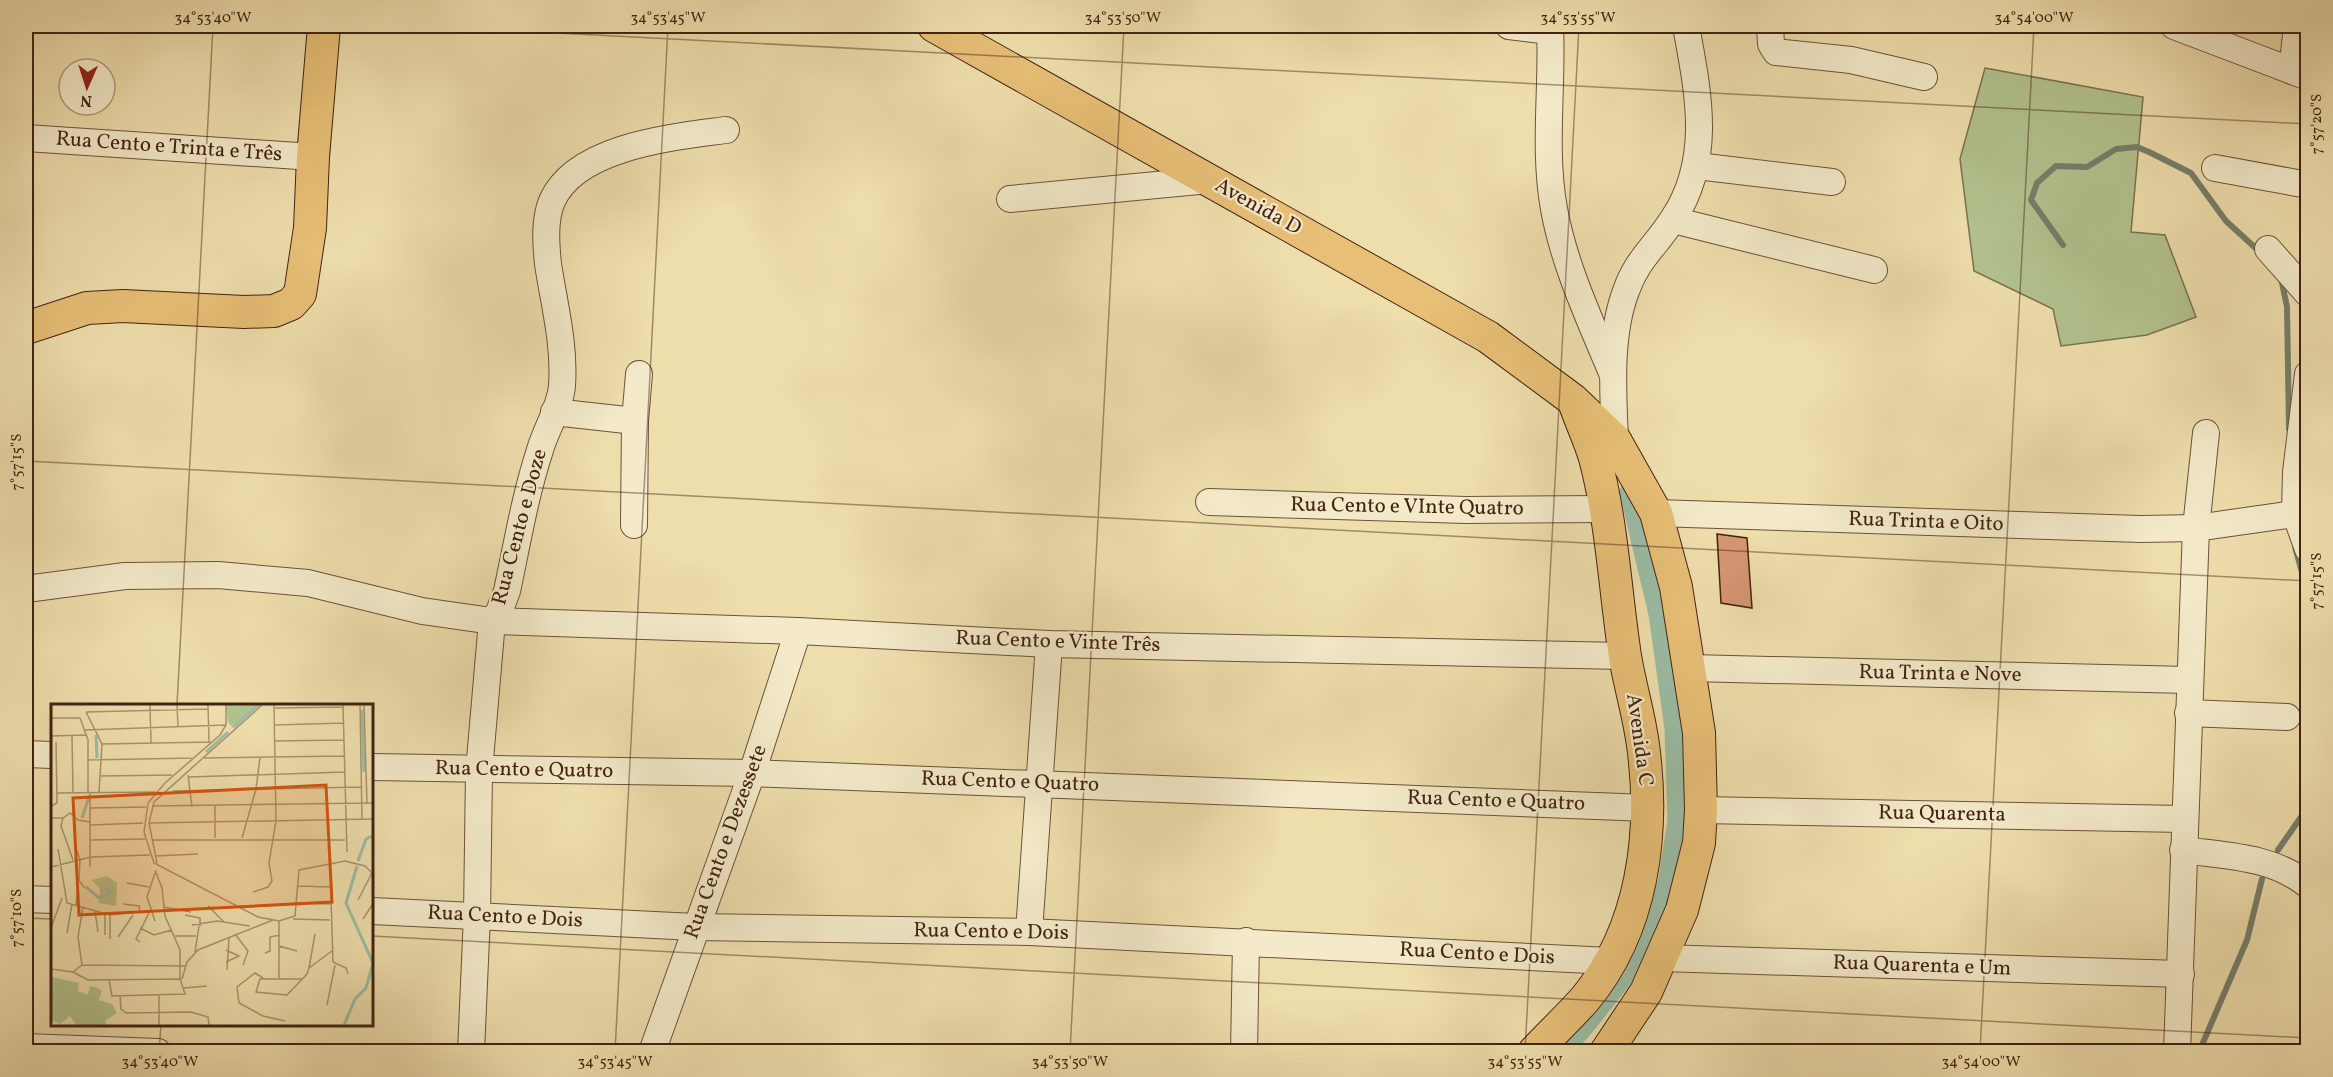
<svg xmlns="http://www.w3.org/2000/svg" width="2333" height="1077" viewBox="0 0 2333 1077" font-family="Vollkorn,serif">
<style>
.green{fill:#b2c28e;stroke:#7a7251;stroke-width:1.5}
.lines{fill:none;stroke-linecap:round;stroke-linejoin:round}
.stream{stroke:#777f6b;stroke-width:6}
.canal{stroke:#9bbda5;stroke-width:21}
.building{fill:#d69673;stroke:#422214;stroke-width:1.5}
.minor-casing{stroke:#6d513a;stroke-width:28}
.major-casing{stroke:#422214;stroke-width:34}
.minor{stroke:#f4eac9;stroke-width:26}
.major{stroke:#e7bf76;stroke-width:32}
.ticks{fill:none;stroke:#422214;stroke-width:1.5;stroke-opacity:0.45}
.labels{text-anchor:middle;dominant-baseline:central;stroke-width:4.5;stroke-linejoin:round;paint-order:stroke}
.street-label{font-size:21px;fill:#422214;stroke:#f4eac9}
.inset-river{fill:none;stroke:#9bbda5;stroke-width:3}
.inset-road{fill:none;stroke:#a9936f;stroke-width:1.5}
.view{fill:#d7540d;fill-opacity:0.15;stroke:#d7540d;stroke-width:3}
.inset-edge{fill:none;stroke:#422214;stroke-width:3}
.neatline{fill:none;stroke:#422214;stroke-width:2}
.ticks-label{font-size:15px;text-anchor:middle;fill:#422214}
</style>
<rect width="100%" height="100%" fill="#eedeac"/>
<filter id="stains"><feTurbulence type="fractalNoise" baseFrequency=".00333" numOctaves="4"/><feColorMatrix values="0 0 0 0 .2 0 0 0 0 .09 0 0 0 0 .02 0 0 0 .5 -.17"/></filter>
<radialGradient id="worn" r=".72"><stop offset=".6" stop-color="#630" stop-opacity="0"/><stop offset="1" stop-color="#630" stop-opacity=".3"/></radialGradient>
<polygon class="green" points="1985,68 2143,97 2131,232 2165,235 2196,317 2147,335 2061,346 2053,309 1974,271 1960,159"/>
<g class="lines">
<g class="stream">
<polyline points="2063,245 2031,200 2037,183 2056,166 2087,167 2116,149 2137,147 2149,152 2191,173 2226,221 2262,254"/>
<polyline points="2281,278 2287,307 2289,429"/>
<polyline points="2295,547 2308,594"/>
<polyline points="2278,850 2308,807"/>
<polyline points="2199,1052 2247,940 2262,879"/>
</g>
<polyline class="canal" points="1558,1052 1580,1031 1623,977 1668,884 1678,821 1675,728 1659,614 1630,492"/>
</g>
<polygon class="building" points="1717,534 1747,538 1752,608 1721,603"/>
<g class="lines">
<g class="minor-casing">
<g id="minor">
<polyline points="1509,26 1550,31"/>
<path d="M1550,26C1553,86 1543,148 1554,209C1564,265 1590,320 1612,373"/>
<polyline points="1770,26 1771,44 1776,52 1851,60 1924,77"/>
<polyline points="2174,26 2308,77"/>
<polyline points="2292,71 2297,26"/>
<polyline points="26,138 313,157"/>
<polyline points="1697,166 1832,182"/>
<polyline points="2215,168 2308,185"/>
<polyline points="1010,199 1209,180"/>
<polyline points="1673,220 1874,270"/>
<polyline points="2268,249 2308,294"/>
<polyline points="2308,374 2296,472 2295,513 2308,549"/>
<polyline points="554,412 635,421"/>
<path d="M1615,440C1613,392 1609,336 1626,291C1637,259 1656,246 1673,219C1713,159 1698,92 1686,26"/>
<polyline points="1209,502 1466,510 1605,509"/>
<polyline points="1656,513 2141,529 2196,528 2308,512"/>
<polyline points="634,525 635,421 639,374"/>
<polyline points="26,589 125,576 218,575 308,583 422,611 492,621 798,631 1049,644 1625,656"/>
<polyline points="1691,668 2189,680"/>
<polyline points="2188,713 2287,717"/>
<polyline points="26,754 52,755"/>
<polyline points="372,767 752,773 1648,808"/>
<polyline points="1701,810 2184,819"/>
<path d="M2183,850C2226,856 2272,856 2308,885"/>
<polyline points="26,899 52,900"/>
<polyline points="372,911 695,927 1029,932 1610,961"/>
<polyline points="1029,932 1049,644"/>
<polyline points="1662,958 2181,974"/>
<polyline points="26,1047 158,1052"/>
<path d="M471,1052L477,915L479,771L492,621L499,612L507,591C517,544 525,496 540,450C546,429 560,408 562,386C565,344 554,304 548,264C546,244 544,220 552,201C576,146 674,137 726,130"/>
<polyline points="652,1052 752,773 798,631"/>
<polyline points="1244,1052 1246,941"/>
<polyline points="2177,1052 2196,528 2206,433"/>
</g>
</g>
<g class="major-casing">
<g id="major">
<polyline points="934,26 1488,337 1573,400 1615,440 1656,513 1676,587 1699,733 1701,810 1699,843 1682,910 1646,992 1606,1052"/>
<polyline points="26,328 87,308 123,306 244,312 274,311 291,304 300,294 310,228 313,157 324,26"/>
<path d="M1534,1052C1551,1034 1569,1017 1585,999C1643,929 1655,833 1643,745C1639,715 1630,686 1625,656C1615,590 1612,522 1595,458C1590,441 1582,424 1576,407"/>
</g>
</g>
<use href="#minor" class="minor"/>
<use href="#major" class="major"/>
</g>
<path class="ticks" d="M423,26L2308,124M26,461L2308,581M177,705L213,26M26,918L52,919M372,936L2308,1038M159,1052L161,1024M615,1052L668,26M1070,1052L1124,26M1525,1052L1579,26M1980,1052L2034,26"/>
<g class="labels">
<g class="street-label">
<text transform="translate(169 147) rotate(4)">Rua Cento e Trinta e Três</text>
<text transform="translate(1258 207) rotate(29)">Avenida D</text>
<text transform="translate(1407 507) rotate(1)">Rua Cento e VInte Quatro</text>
<text transform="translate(1926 522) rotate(2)">Rua Trinta e Oito</text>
<text transform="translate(520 527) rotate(-75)">Rua Cento e Doze</text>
<text transform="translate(1058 642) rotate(2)">Rua Cento e Vinte Três</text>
<text transform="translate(1940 674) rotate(1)">Rua Trinta e Nove</text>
<text transform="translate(1639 740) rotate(82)">Avenida C</text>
<text transform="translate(524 770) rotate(1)">Rua Cento e Quatro</text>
<text transform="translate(1010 782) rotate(2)">Rua Cento e Quatro</text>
<text transform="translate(1496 801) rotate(2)">Rua Cento e Quatro</text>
<text transform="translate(1942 814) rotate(1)">Rua Quarenta</text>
<text transform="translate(726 842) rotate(-70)">Rua Cento e Dezessete</text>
<text transform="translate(505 917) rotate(3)">Rua Cento e Dois</text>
<text transform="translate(991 932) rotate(1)">Rua Cento e Dois</text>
<text transform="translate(1477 954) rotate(3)">Rua Cento e Dois</text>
<text transform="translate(1922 966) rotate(2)">Rua Quarenta e Um</text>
</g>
</g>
<g transform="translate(51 704)">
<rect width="322" height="322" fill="#eedeac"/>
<path d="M174,1H209L183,25L177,18ZM56,172L66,179L65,202L48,199L49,185L41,176ZM0,273L28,279L27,287L37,291L39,282L47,284L51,287L48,296L61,300L66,309L54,317L56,321H25L19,312L9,320L0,316Z" fill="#b2c28e"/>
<path class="inset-river" d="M311,6L313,68M184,22L207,1M45,31L46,54M155,48L177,28M31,114L38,93M307,157L315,135L323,131M35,183L48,194L59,189L56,183M293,321L304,295L315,284L322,259L295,199L306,162"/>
<path class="inset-road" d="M99,1L100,39M126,1L127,22M157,1L158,38M175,1V21L169,31L114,79L97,99L93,128L103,159L207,213L228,217L244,212L248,166L294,157L314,162L323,171M292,1L296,148M309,1L311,116M313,1L316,99M223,4L292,3M35,8L157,5M35,8L51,40L48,88M0,14H29M29,14L37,36V88M223,21L293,19M34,26L175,21M0,32L35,31M21,32L22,88M224,37L293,36M51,40L161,38M153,54L293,52M37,56L143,54M137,71L141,103M50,72L121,71M138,73L294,68M122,87L310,83M39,88V163M6,89L105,88M0,102L6,99L5,38M101,102L323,99M39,104L95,103M0,114H12L19,109L27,116L39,118M12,114L10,122L22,156M98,119L323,115M40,121L92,119M164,134V102M191,134L205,85L209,53M40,136L94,135M101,136H294M7,145L16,199L59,211L97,207M25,145L29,155L28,177L34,184M104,152L147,150M106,159L98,119L103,98L211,1M279,161L282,258L295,264L297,270M0,163L40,153L99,151M104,169L96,193L104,217M76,179L98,183M246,182L279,183M202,188L217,183L221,177L218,159L225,117L223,1M307,196L321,169M246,199L279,200M72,200L88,202L89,208M25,201L27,178M157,202L173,218M113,203L140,208M44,207L47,228M134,211L149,214V222M242,215L279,216M312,215L323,198M141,221L166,217L199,222M0,224L11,194M89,224L103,231L121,226M16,229L21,200M184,230L197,247L192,261M54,231V210M124,232H145M67,233L82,211M59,235V211M89,238L85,235L99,207M228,242L246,247M175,246L188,252L175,258M144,248L148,222M214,249L219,247V233L229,231M31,261L27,233L32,203M258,264L264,230M258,264L281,247M0,265L22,268L31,261L134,262M176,266L178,234M22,268L37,276L130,275M212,274L204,269L186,283L188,299L212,312L234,317M228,274V217M131,275L136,258L147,246L222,216M251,275H209L205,288L236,291L256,270L258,264M58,276L61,292L134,290L129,275V246L114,212L111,184L104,166M133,284L156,282M69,292L70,305L75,309M108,292V321M276,301L284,261M75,309L140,308L157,313L158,321"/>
<path class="view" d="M275,81L281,198L28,211L22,94Z"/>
<rect width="322" height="322" class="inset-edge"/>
</g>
<rect width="2333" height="1077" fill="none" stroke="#eedeac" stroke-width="66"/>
<g transform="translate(87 87) rotate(183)"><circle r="28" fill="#f4eac9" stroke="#ad9a81" stroke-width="1.5"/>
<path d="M0-4.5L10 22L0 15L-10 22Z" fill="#8f2418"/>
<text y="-9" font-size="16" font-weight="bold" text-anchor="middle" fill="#422214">N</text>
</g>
<rect x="33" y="33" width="2267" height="1011" class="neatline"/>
<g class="ticks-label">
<text x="213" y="22">34°53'40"W</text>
<text x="668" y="22">34°53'45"W</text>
<text x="1123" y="22">34°53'50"W</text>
<text x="1578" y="22">34°53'55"W</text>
<text x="2034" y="22">34°54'00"W</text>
<text transform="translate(2316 124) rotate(-90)" y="5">7°57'20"S</text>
<text transform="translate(16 462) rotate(-90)" y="5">7°57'15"S</text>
<text transform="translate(2316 581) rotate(-90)" y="5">7°57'15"S</text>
<text transform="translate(16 918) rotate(-90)" y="5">7°57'10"S</text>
<text x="160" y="1066">34°53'40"W</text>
<text x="615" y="1066">34°53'45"W</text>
<text x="1070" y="1066">34°53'50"W</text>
<text x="1525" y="1066">34°53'55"W</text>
<text x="1981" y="1066">34°54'00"W</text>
</g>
<rect width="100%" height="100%" filter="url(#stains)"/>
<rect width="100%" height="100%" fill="url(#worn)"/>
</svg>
